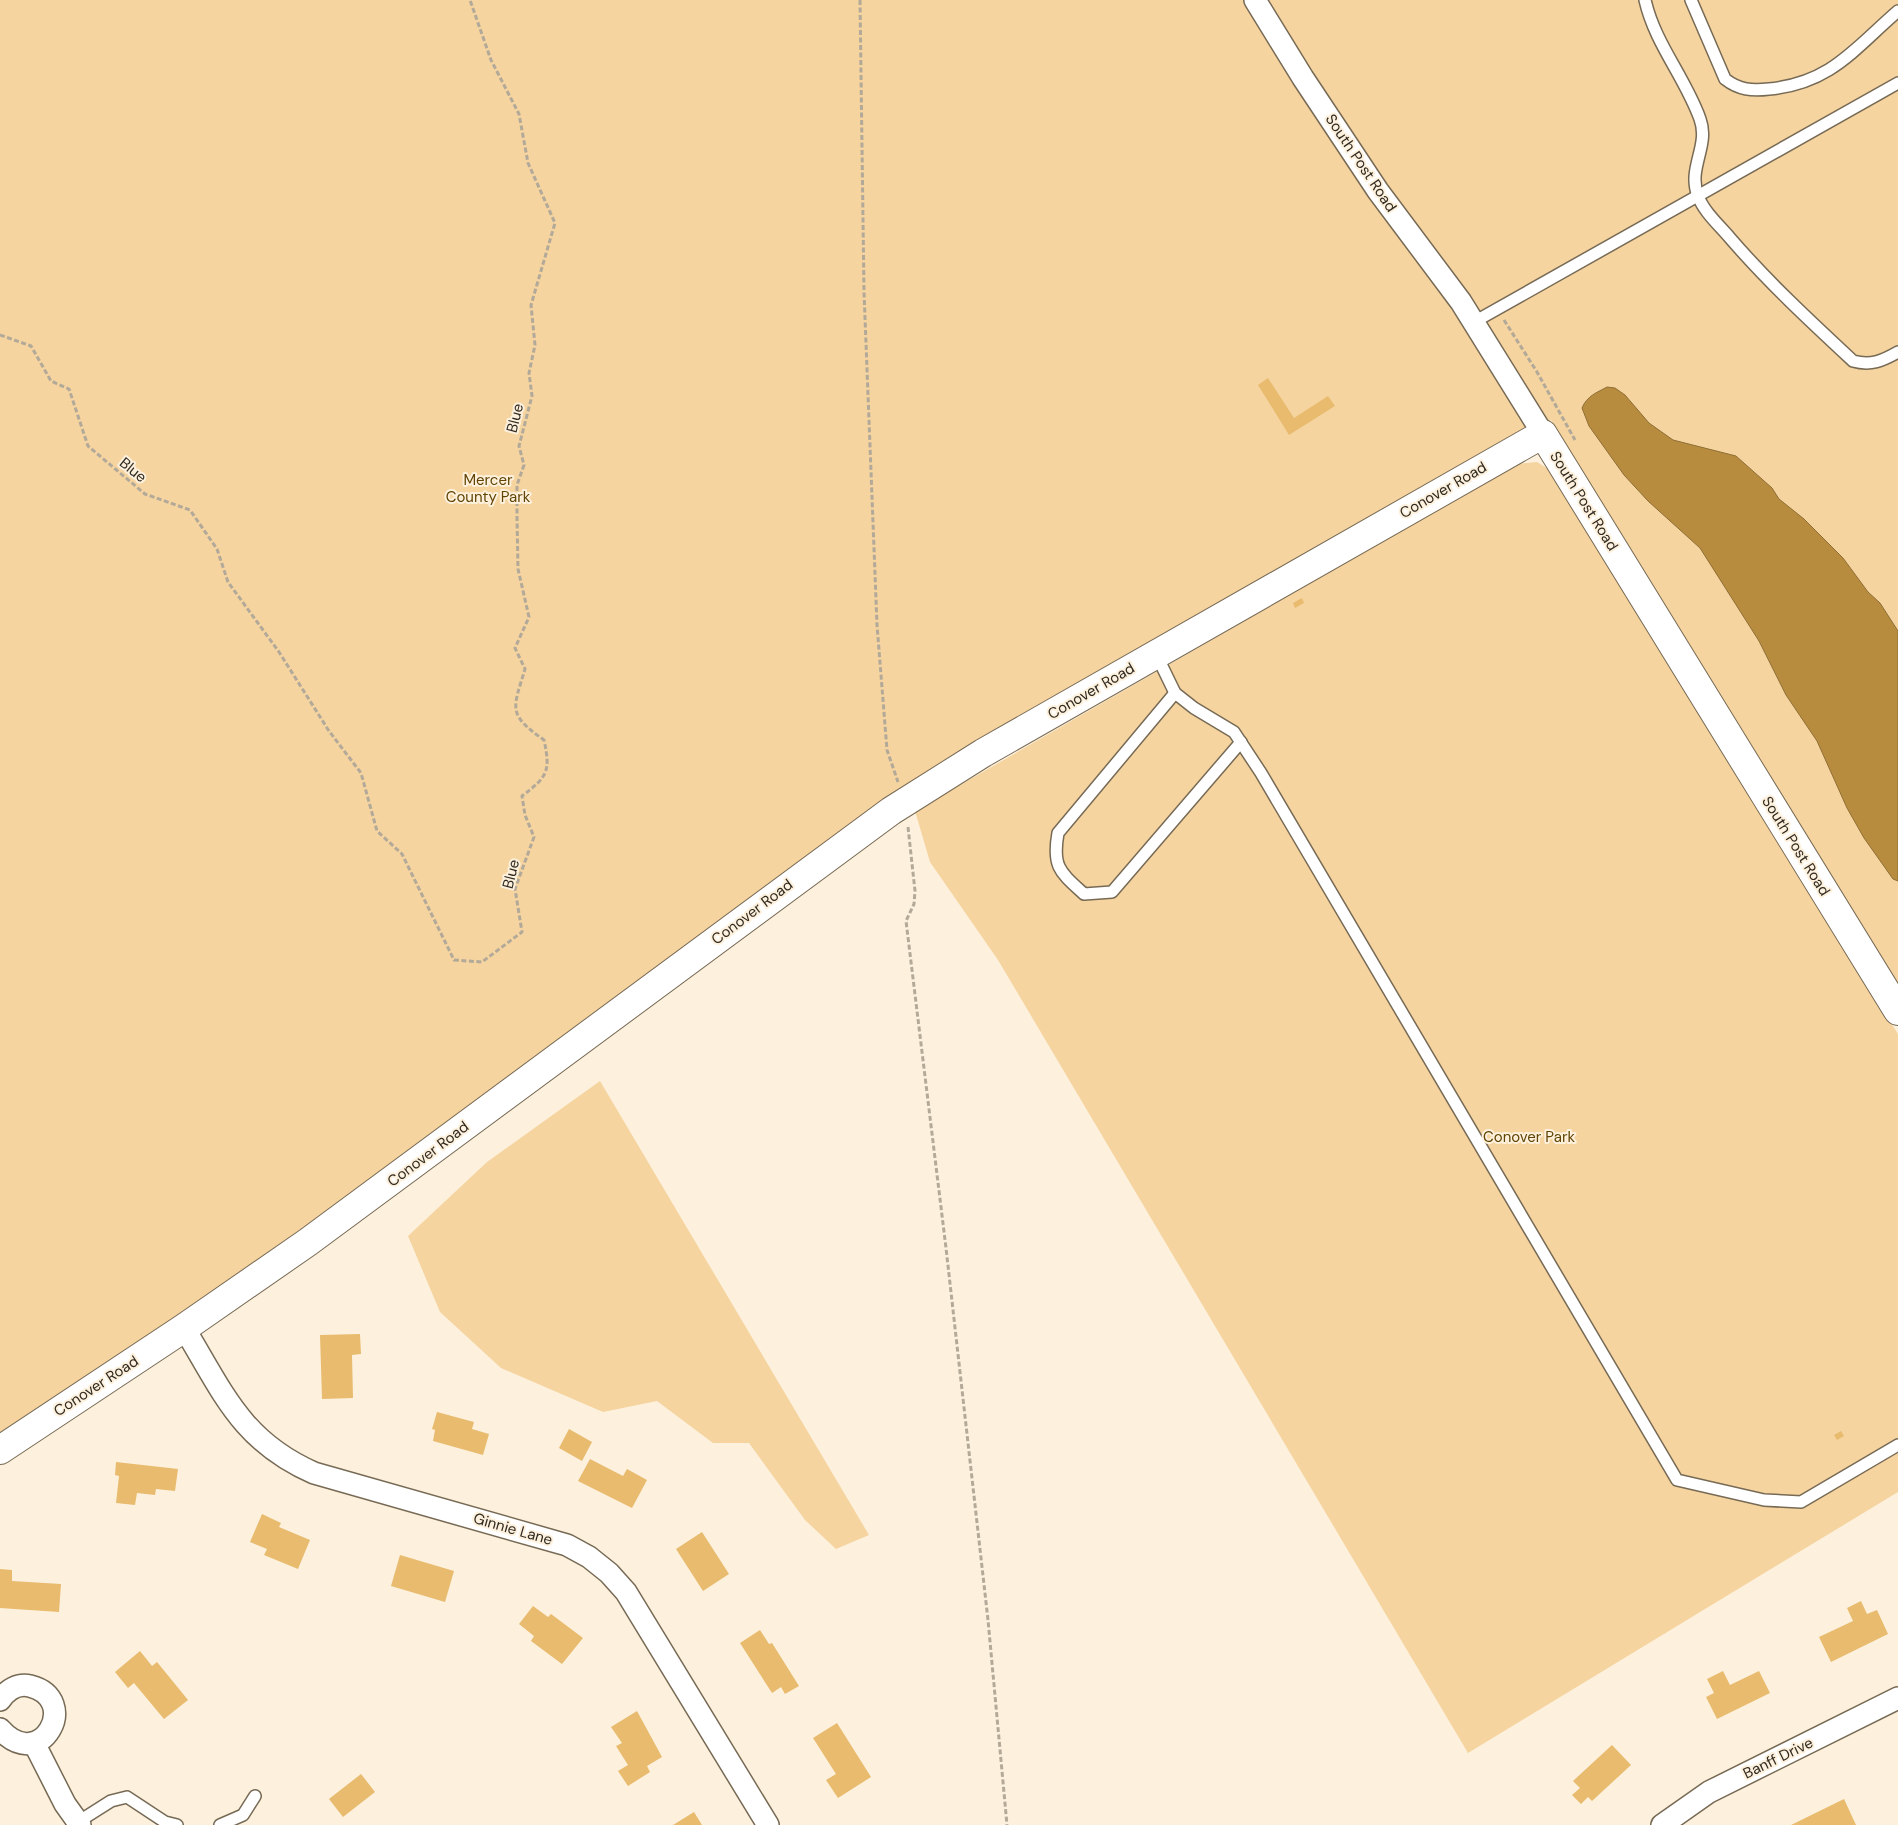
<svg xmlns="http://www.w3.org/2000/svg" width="1898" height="1825" viewBox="0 0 1898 1825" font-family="'DM Sans',sans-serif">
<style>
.green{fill:#f5d4a0}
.water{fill:#b88c3e;stroke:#8f6e35}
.building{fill:#e8bb6e}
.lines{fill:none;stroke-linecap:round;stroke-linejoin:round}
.lane-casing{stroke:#776a55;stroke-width:14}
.street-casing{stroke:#776a55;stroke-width:24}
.secondary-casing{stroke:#776a55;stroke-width:30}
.path{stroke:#b3a999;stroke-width:3;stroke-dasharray:5 2.5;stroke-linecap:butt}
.lane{stroke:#fff;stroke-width:11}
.street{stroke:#fff;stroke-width:21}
.secondary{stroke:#fff;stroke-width:28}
.labels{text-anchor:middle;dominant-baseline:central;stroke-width:4;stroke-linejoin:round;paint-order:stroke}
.street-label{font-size:15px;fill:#2f2920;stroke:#fdf1dd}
.park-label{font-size:15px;fill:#614403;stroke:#fdf1dd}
</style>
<rect width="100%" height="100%" fill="#fdf1dd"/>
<g class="green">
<polygon points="0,0 1898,0 1898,988 1551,420 1511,441 762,892 164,1329 0,1437"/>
<polygon points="1537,462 1553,472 1656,645 1898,1034 1898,1492 1468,1753 998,960 930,862 915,811 1517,464"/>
<polygon points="600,1081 869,1535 836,1549 805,1520 749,1443 713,1443 657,1401 603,1412 501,1368 440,1312 408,1236 487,1162"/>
</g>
<path class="water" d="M1607,387L1615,388L1625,395L1649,423L1673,440L1736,456L1772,488L1779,499L1804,519L1843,558L1868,592L1880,603L1898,631V881L1893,879L1864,838L1847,808L1817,741L1786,695L1759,641L1700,548L1648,501L1624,475L1589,426L1582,408C1587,396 1596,393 1607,387Z"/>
<g class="building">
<polygon points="1268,378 1294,418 1328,396 1335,406 1289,435 1258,385"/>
<polygon points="1302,598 1304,603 1295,608 1293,603"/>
<polygon points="360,1334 361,1354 352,1355 353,1398 322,1399 320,1335"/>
<polygon points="437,1412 474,1422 472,1429 489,1434 483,1455 433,1441 435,1430 432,1429"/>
<polygon points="569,1429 592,1442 582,1461 559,1448"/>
<polygon points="1841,1431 1844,1436 1837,1440 1834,1435"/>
<polygon points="590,1459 623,1476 627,1469 647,1480 632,1508 578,1481"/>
<polygon points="116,1462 178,1469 175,1491 156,1489 155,1495 137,1493 135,1505 116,1503 119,1476 115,1475"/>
<polygon points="262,1514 281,1523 279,1527 310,1540 298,1569 264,1555 267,1549 250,1542"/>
<polygon points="702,1532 729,1574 703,1591 676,1549"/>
<polygon points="400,1555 454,1571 445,1602 391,1586"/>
<polygon points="0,1569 12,1570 12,1581 61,1584 59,1612 0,1608"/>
<polygon points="1861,1601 1867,1614 1877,1610 1888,1634 1831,1662 1819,1637 1853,1621 1847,1608"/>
<polygon points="533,1606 548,1617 551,1614 583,1638 562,1664 531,1641 534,1636 519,1624"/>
<polygon points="760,1630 769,1644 772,1643 799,1686 785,1694 781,1687 772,1693 740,1643"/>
<polygon points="140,1651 152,1666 157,1662 188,1700 164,1719 134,1683 128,1688 115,1672"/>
<polygon points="1723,1671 1730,1685 1759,1671 1770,1693 1717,1719 1706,1697 1714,1693 1707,1679"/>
<polygon points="637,1711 662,1757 647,1766 650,1772 628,1786 618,1771 628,1765 616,1746 622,1743 611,1727"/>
<polygon points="837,1723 871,1777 838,1798 826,1780 836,1774 813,1738"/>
<polygon points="1612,1745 1631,1765 1592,1801 1588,1797 1581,1804 1572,1795 1580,1788 1573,1781"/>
<polygon points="361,1774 375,1792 343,1817 329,1799"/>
<polygon points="1844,1799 1856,1825 1791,1825"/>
<polygon points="694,1812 702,1825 673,1825"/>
</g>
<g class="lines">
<g class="lane-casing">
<g id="lane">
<path d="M1645,0C1655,44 1685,77 1700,119C1710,146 1687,168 1698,196C1704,212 1719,225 1730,238C1768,282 1810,321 1853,361C1871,366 1882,361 1898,352"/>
<path d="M1691,0L1725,79C1739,90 1752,91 1769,89C1831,83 1854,49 1898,11"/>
<polyline points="1474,322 1898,83"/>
<polyline points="1156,654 1175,693 1194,708 1234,732 1261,773 1677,1480 1764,1500 1801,1502 1898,1445"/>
<path d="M1175,693L1058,833C1052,867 1060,872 1084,894L1112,892L1241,742"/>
<polyline points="78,1822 111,1801 127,1797 165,1822 177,1825"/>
<polyline points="220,1825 243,1815 255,1796"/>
</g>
</g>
<g class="street-casing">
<g id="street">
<polyline points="1255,0 1303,78 1378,191 1461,302 1543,434"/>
<path d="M184,1328C223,1392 241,1441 314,1473L567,1545L589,1557L609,1573L626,1592L768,1825"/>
<path d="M0,1700C7,1690 18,1683 30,1686C82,1699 41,1775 0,1729"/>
<polyline points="34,1743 65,1804 80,1825"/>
<polyline points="1662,1825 1709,1792 1898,1698"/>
</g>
</g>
<g class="secondary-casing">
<polyline id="secondary" points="0,1450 184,1328 308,1242 891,811 983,753 1543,434 1898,1011"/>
</g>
<g class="path">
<polyline points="860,0 864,292 877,625 887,750 898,782"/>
<polyline points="1504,320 1537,372 1575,440"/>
<path d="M0,335L31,346L51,381L69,389L88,446L145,494L190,510L217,549L228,582L279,652L329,731L361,773L377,831L402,854L454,960L482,962L522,932L515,889L534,837L525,815L522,796C547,777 551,772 544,740C507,714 513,709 525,669L515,648L529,617L518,569L517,517V485L524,465L519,446L532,396L529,373L535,345L531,305L555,223L528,163L519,114L491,60L470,0"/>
<polyline points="908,827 915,891 914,904 906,921 946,1248 988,1620 1007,1825"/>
</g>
<use href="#lane" class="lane"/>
<use href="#street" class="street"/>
<use href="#secondary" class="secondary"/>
</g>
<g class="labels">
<g class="street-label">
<text transform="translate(1361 163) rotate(56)">South Post Road</text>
<text transform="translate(515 418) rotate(-76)">Blue</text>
<text transform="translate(133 470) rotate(39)">Blue</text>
<text transform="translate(1443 490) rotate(-30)">Conover Road</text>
<text transform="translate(1584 501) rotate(58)">South Post Road</text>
<text transform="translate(1091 691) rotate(-30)">Conover Road</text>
<text transform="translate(1796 846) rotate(58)">South Post Road</text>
<text transform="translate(511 874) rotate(-76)">Blue</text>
<text transform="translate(752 912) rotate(-37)">Conover Road</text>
<text transform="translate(428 1154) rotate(-37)">Conover Road</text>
<text transform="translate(96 1386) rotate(-33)">Conover Road</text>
<text transform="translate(513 1529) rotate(16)">Ginnie Lane</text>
<text transform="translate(1778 1758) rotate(-26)">Banff Drive</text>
</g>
<g class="park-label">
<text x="488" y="480">Mercer<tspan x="488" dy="17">County Park</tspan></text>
<text x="1529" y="1137">Conover Park</text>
</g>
</g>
</svg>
